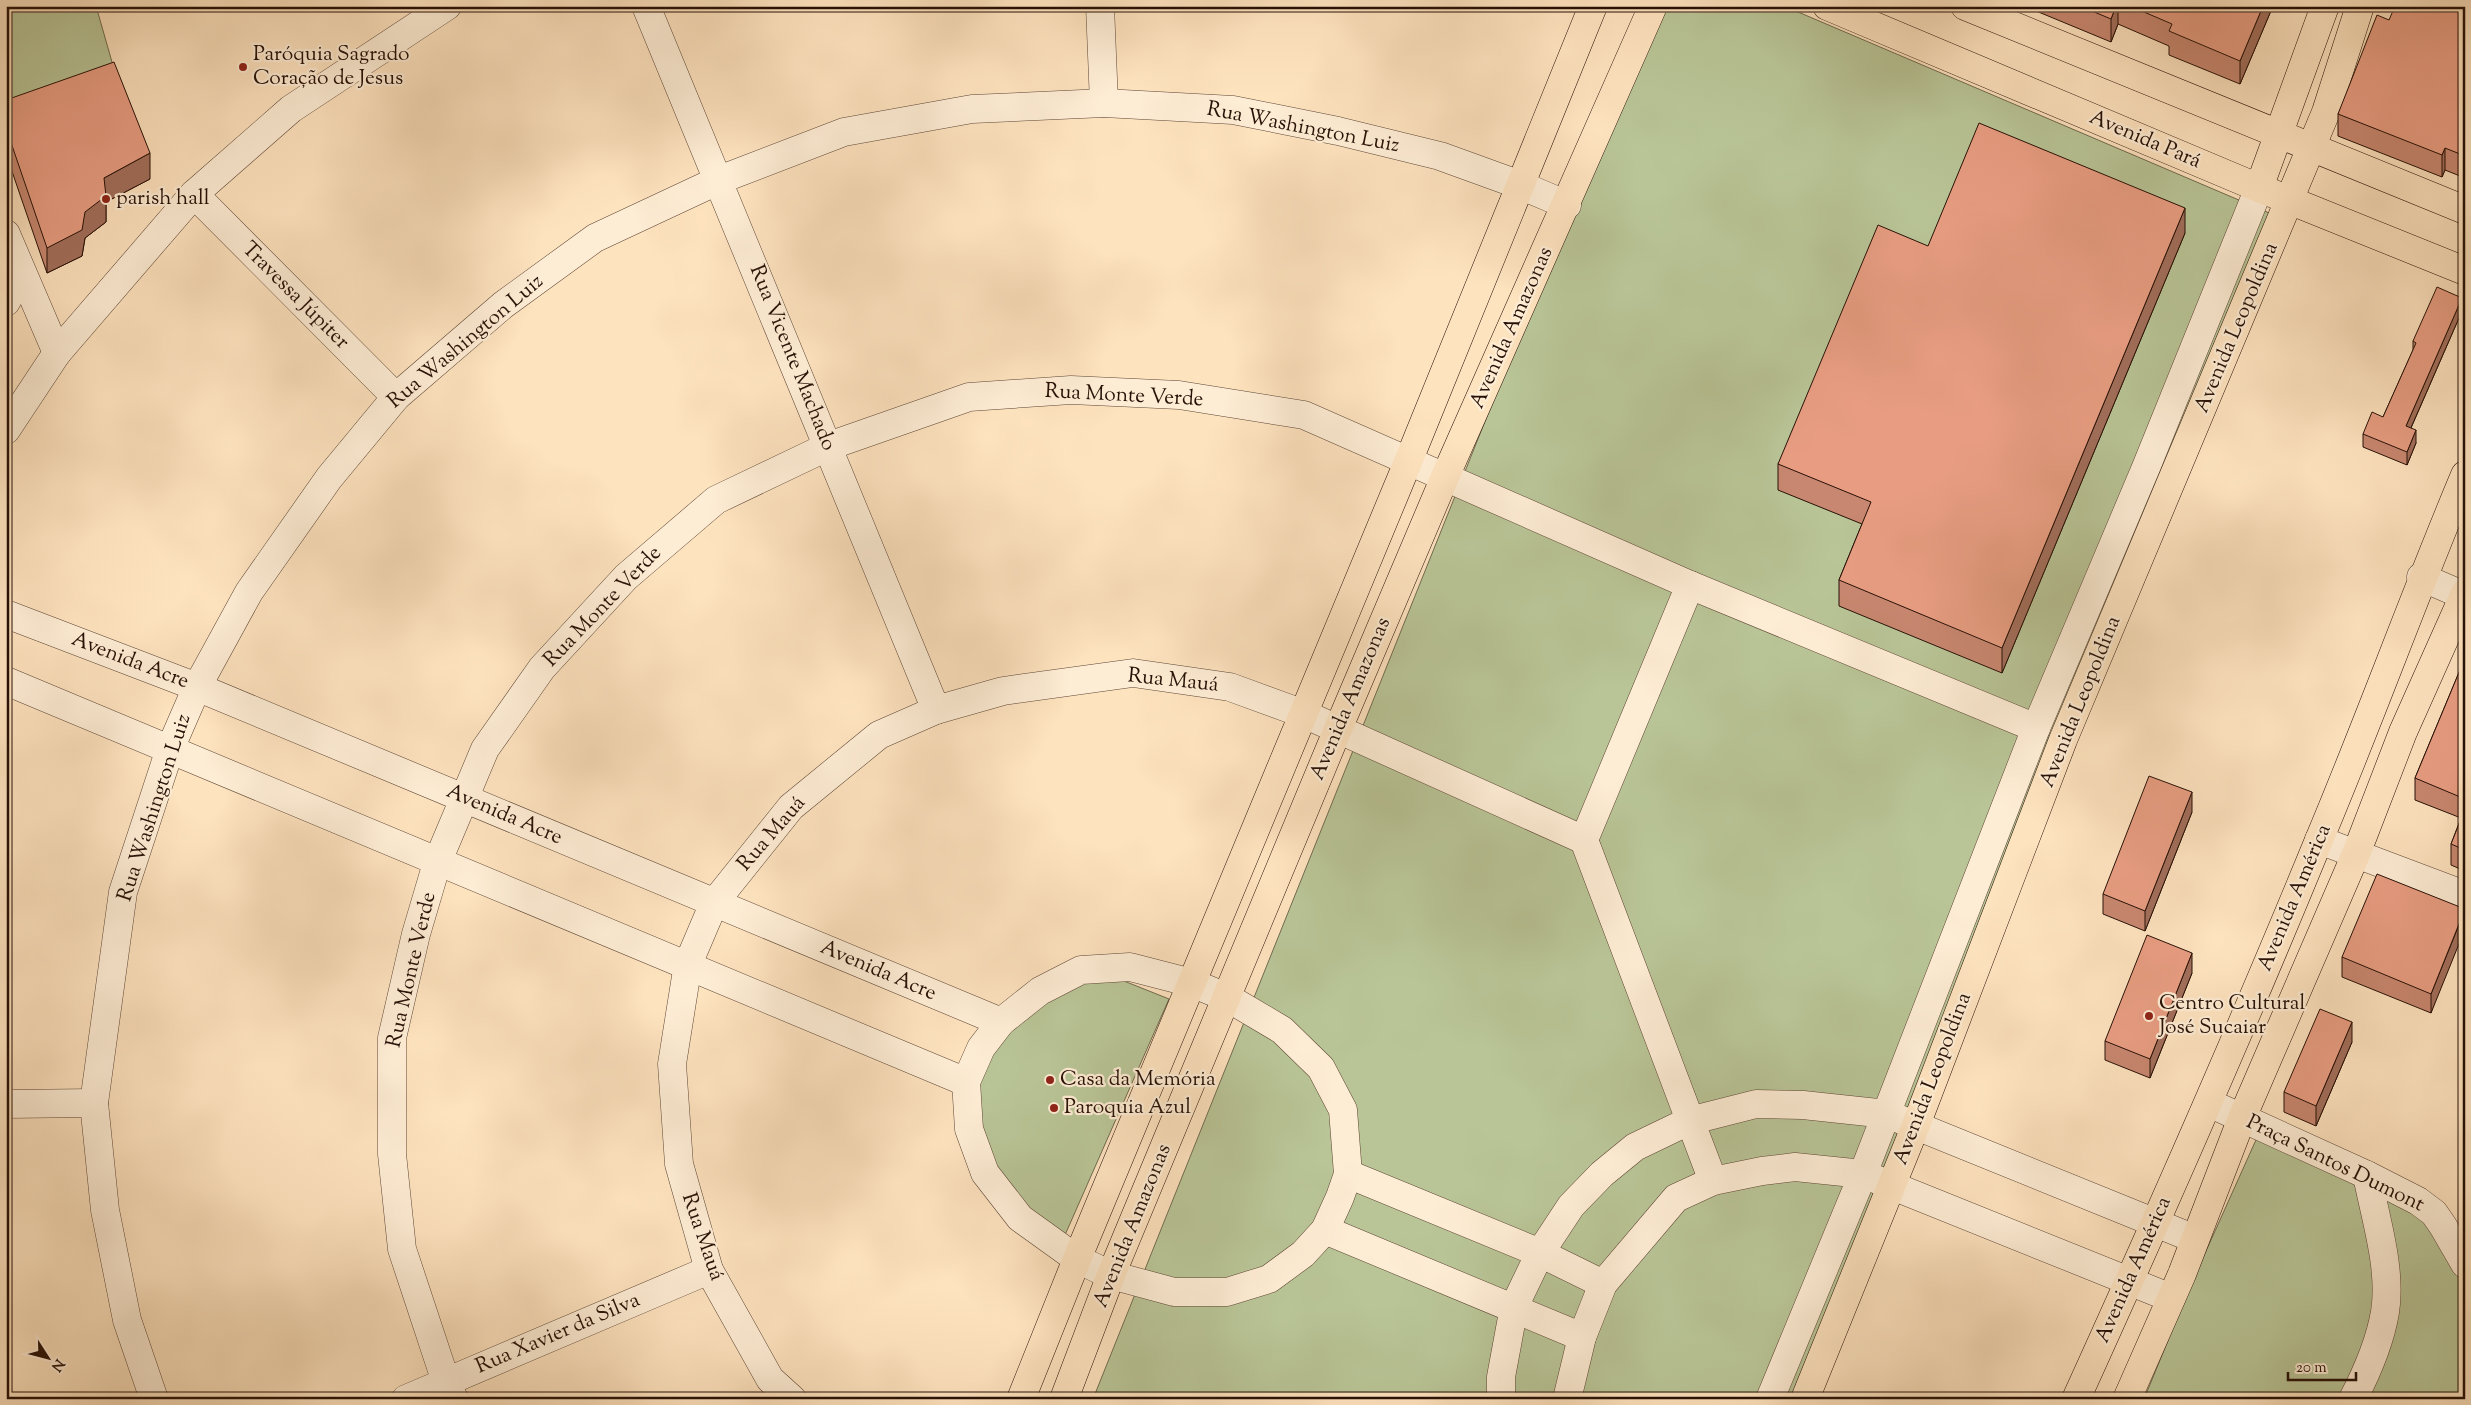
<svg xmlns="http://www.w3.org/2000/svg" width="2471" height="1405" viewBox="0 0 2471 1405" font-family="'Sorts Mill Goudy',serif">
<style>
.green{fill:#b9c597;stroke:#706a4e}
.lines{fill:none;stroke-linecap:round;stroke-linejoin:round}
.minor-casing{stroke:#5d4534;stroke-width:29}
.major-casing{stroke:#271006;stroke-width:29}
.minor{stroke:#feedd5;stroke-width:28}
.major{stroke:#fee3bf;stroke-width:28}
.wall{fill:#c88770;stroke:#271006}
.shaded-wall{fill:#a26e5b;stroke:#271006}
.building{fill:#e89d82;stroke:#271006}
.poi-dot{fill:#8f2418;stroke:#feedd5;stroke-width:2}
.labels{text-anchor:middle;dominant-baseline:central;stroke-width:4.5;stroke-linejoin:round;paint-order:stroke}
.poi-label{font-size:21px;fill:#271006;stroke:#feedd5;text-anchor:start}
.street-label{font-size:21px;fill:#271006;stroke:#feedd5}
</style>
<rect width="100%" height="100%" fill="#fee3bf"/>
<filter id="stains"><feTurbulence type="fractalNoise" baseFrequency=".004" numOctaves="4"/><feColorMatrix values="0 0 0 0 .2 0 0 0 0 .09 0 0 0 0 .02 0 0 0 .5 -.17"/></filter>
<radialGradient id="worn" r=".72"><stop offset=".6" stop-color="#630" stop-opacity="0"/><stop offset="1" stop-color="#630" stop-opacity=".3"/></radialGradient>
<g class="green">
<polygon points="6,6 96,6 116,76 6,115"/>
<polygon points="1665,6 1784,6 2288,221 1805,1399 1093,1399 1571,207"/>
<polygon points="1084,979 1124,981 1169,999 1065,1235 1032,1214 996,1170 979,1128 979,1083 1007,1026"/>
<polygon points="2260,1131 2386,1195 2440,1232 2465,1277 2465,1399 2144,1399 2193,1280"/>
</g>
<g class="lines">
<g class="minor-casing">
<g id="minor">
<polyline points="646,6 936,710"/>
<polyline points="1100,6 1104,103"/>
<polyline points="194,194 396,397"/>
<polyline points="6,234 57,353"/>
<polyline points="6,302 22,273"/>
<polyline points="6,430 57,353 194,194 291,109 447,6"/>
<polyline points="2421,577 2465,596"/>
<polyline points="6,614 197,687 1001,1022"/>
<polyline points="6,681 966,1082"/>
<polyline points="1584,840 1713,1181"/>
<polyline points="2319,840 2465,895"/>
<polygon points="1130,967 1192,983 1228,998 1282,1030 1321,1068 1343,1110 1348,1174 1340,1197 1325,1230 1303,1254 1269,1279 1227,1292 1174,1292 1111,1275 1077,1259 1020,1218 985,1173 969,1129 966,1082 981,1048 1001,1022 1040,991 1081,970"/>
<polyline points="2209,1103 2367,1175 2418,1201 2434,1213 2443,1226 2465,1264"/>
<polyline points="6,1104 94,1103"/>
<polyline points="1348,1174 1540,1253 1603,1284"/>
<polyline points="1325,1230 1582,1337"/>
<polyline points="154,1399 127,1320 105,1210 94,1103 123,892 170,749 197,687 249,592 329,478 396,397 503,305 595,238 719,180 844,132 972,109 1104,103 1233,110 1338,131 1440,156 1520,185 1567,205"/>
<polyline points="406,1399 709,1270"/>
<polyline points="454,1399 446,1382 402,1249 392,1154 392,1038 416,934 437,863 485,749 542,668 626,577 716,500 829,446 969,397 1071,390 1179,395 1304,415 1690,585 2036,728"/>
<polyline points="792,1399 770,1379 709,1270 679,1164 672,1064 688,964 714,903 791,807 879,735 936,710 1003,691 1133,673 1230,687 1304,714 1584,840 1690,585"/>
<polyline points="1501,1399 1501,1377 1514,1307 1540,1253 1571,1206 1602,1174 1635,1147 1689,1121 1756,1104 1803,1105 1887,1114 2195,1239"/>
<polyline points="1567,1399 1582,1337 1603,1284 1676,1198 1713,1181 1762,1171 1795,1167 1863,1174 2171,1298"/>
<polyline points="1770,1399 1863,1174 2036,728 2147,465 2259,188"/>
<path d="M2353,1399C2367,1372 2380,1342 2385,1312C2392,1269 2375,1217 2367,1175"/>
</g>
</g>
<g class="major-casing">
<g id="major">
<polyline points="1827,6 2259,188 2465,271"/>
<polyline points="1965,6 2465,210"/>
<polyline points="2259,188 2325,6"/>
<polyline points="1021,1399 1077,1259 1408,462 1593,6"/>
<polyline points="1064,1399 1111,1275 1338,729 1445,477 1653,6"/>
<polyline points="1805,1399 1916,1125 2063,740 2326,112 2360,6"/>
<path d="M2076,1399C2160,1214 2242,1028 2319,840C2370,719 2414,596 2465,475"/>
<polyline points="2127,1399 2182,1274 2242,1118 2356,854 2403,732 2465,593"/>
</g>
</g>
<use href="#minor" class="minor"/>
<use href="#major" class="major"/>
</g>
<g class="wall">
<polygon points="2024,6 2273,6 2240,84 2169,55 2169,46 2118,24 2111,42"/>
<polygon points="2465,6 2465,178 2445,170 2442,177 2338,136 2338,114 2389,20"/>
<polygon points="6,100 150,179 106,202 106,222 85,238 82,256 47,273 6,154"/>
<polygon points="2185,233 2002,673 1839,606 1839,580 1862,524 1778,490 1778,464 1928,246"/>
<polygon points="2462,311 2411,428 2416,443 2407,465 2363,447 2363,434 2383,417 2413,350 2413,341"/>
<polygon points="2465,658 2465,871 2451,865 2451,844 2461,818 2415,800 2415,778"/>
<polygon points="2192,812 2145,931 2103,914 2103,894"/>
<polygon points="2465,909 2431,1013 2342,977 2342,957"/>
<polygon points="2192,973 2150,1078 2105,1060 2105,1041"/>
<polygon points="2352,1042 2316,1126 2284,1112 2284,1092"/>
</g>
<g class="shaded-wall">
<polygon points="2116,6 2118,6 2118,24 2111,42 2111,19"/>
<polygon points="2263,6 2273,6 2240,84 2240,61"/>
<polygon points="2445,148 2445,170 2442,177 2442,155"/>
<polygon points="150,153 150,179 106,202 106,222 85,238 82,256 47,273 47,248 85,212 104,178"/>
<polygon points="2185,208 2185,233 2002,673 2002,648"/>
<polygon points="2462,298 2462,311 2406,439 2406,426"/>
<polygon points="2416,430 2416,443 2407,465 2407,452"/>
<polygon points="2192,792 2192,812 2145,931 2145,911"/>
<polygon points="2465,910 2465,929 2431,1013 2431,994"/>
<polygon points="2192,953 2192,973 2150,1078 2150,1059"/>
<polygon points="2352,1022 2352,1042 2316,1126 2316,1106"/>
</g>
<g class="building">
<polygon points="2080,6 2116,6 2111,19"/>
<polygon points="2130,6 2263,6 2240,61 2169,31 2172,24"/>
<polygon points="2395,6 2465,6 2465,156 2445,148 2442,155 2338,114 2377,15 2389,20"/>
<polygon points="114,62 150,153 104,178 106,196 85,212 82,230 47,248 6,128 6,100"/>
<polygon points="1979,123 2185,208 2002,648 1839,580 1871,502 1778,464 1878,225 1928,246"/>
<polygon points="2437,287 2462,298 2406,426 2416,430 2407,452 2363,434 2372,412 2383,417 2416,343 2413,341"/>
<polygon points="2465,658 2465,799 2415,778"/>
<polygon points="2149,776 2192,792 2145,911 2103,894"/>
<polygon points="2465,809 2465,850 2451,844"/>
<polygon points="2377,874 2465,909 2431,994 2342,957"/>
<polygon points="2147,935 2192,953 2150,1059 2105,1041"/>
<polygon points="2320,1009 2352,1022 2316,1106 2284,1092"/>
</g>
<g class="poi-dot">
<circle cx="243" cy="67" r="5"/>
<circle cx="106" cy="199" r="5"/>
<circle cx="2149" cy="1016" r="5"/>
<circle cx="1050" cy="1080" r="5"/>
<circle cx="1054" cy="1108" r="5"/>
</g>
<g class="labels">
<g class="poi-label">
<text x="253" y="55">Paróquia Sagrado<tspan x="253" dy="24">Coração de Jesus</tspan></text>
<text x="116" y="199">parish hall</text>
<text x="2159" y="1004">Centro Cultural<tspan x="2159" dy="24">José Sucaiar</tspan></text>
<text x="1060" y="1080">Casa da Memória</text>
<text x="1064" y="1108">Paroquia Azul</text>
</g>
<g class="street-label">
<text transform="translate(1303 128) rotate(11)">Rua Washington Luiz</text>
<text transform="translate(2145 140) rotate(23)">Avenida Pará</text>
<text transform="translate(295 296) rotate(45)">Travessa Júpiter</text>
<text transform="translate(1512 328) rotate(-66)">Avenida Amazonas</text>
<text transform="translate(2237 328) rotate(-67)">Avenida Leopoldina</text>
<text transform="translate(466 342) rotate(-40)">Rua Washington Luiz</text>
<text transform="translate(792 358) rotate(68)">Rua Vicente Machado</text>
<text transform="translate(1124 396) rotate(3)">Rua Monte Verde</text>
<text transform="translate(603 607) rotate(-46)">Rua Monte Verde</text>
<text transform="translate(130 661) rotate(21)">Avenida Acre</text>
<text transform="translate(1173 681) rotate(6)">Rua Mauá</text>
<text transform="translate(1351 699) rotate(-67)">Avenida Amazonas</text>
<text transform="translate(2081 702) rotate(-68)">Avenida Leopoldina</text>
<text transform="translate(155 808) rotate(-72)">Rua Washington Luiz</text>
<text transform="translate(504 815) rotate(23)">Avenida Acre</text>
<text transform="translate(772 834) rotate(-49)">Rua Mauá</text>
<text transform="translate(2295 898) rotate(-67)">Avenida América</text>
<text transform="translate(412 970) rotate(-77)">Rua Monte Verde</text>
<text transform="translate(878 971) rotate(23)">Avenida Acre</text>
<text transform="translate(1933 1079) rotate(-69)">Avenida Leopoldina</text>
<text transform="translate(2335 1164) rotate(26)">Praça Santos Dumont</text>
<text transform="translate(1133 1226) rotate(-68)">Avenida Amazonas</text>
<text transform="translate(702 1237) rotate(71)">Rua Mauá</text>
<text transform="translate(2134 1270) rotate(-66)">Avenida América</text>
<text transform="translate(558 1334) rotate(-23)">Rua Xavier da Silva</text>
</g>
</g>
<rect width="2471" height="1405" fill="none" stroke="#fee3bf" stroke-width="25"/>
<rect x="8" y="8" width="2456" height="1390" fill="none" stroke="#271006" stroke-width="2.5"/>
<rect x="12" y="12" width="2446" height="1380" fill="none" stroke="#271006"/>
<g transform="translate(48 1358) rotate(126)" stroke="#feedd5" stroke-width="4" paint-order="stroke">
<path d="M0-4L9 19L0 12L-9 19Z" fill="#271006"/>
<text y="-8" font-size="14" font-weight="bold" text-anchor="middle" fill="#271006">N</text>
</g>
<path d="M2288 1372v8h68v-8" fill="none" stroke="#271006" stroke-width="2.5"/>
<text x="2296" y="1372" font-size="15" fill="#271006" stroke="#feedd5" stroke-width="4" paint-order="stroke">20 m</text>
<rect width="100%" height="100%" filter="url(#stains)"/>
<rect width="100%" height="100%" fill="url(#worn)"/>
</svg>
